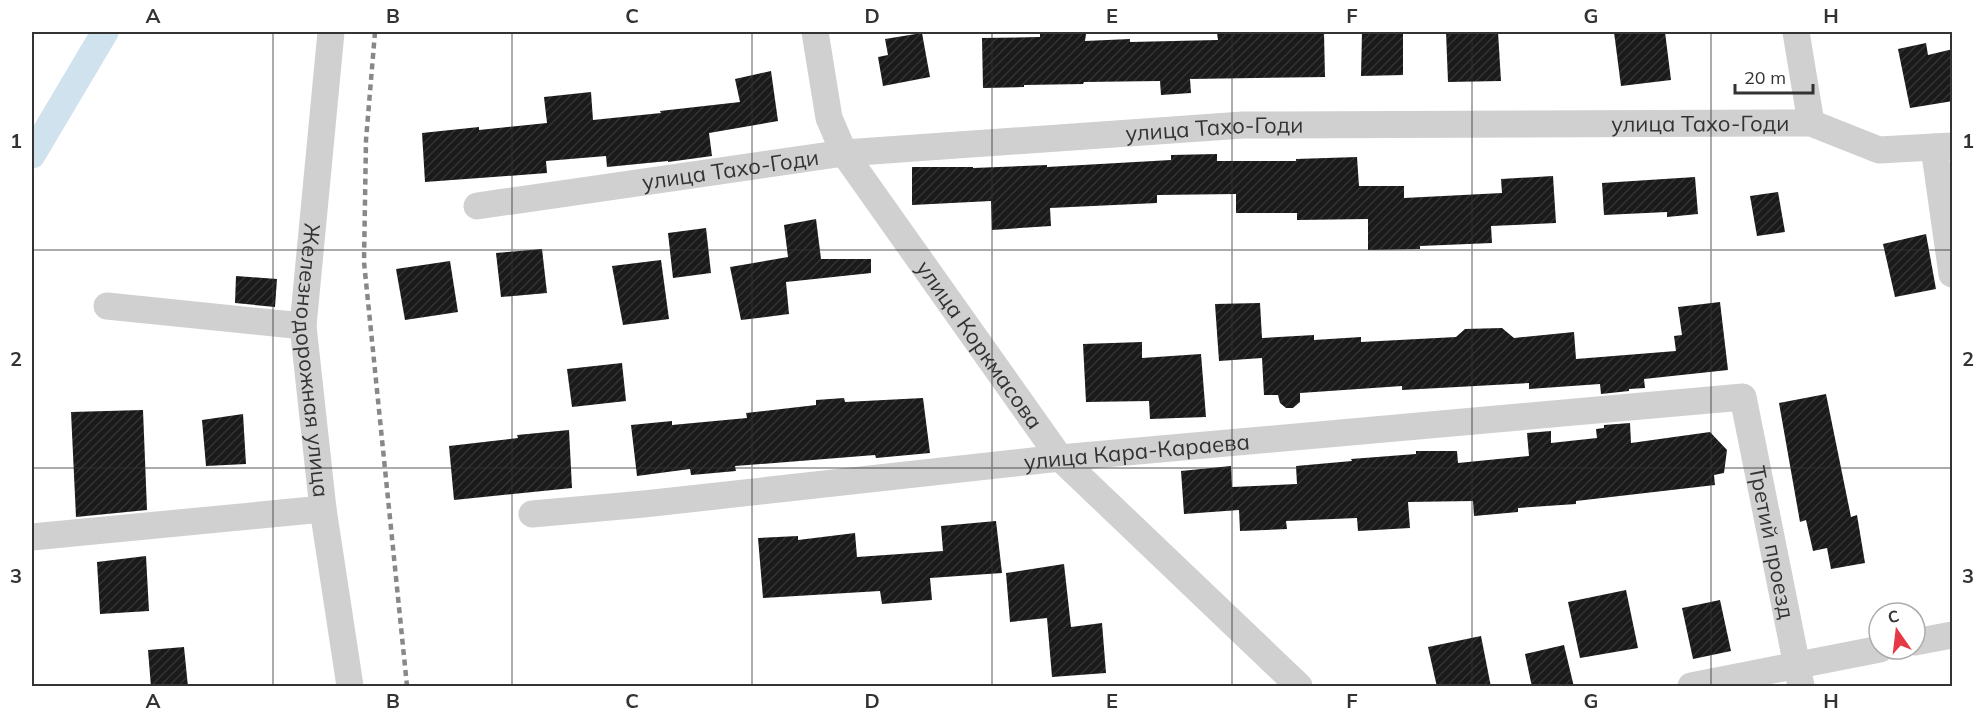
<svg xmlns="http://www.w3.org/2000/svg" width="1984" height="718" viewBox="0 0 1984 718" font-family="Mulish,sans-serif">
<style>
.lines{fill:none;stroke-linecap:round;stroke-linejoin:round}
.canal{stroke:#cfe2ee;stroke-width:27}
.building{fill:url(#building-hatch)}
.minor{stroke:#d0d0d0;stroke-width:27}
.rail{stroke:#888;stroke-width:4.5;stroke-dasharray:6 4.5;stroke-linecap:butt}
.grid{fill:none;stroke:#333;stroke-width:1.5;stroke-opacity:0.55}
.labels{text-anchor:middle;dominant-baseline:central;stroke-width:6;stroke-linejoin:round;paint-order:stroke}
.street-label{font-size:22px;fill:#333;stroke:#fff}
.neatline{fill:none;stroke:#333;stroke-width:2}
.grid-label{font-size:20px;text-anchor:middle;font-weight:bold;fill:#333}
</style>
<defs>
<pattern id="building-hatch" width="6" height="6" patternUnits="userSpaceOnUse" patternTransform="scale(1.5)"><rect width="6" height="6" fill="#1a1a1a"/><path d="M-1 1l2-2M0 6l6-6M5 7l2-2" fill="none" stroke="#333"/></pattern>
</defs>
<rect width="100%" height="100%" fill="#fff"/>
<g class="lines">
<polyline class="canal" points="32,155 105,32"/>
</g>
<g class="building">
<polygon points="1240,32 1263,32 1263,34 1324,33 1325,77 1190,79 1191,93 1161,95 1160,81 1084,82 1083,84 1024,85 1024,87 983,88 982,38 1040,37 1040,33 1086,34 1085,41 1130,39 1130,42 1218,40 1217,33"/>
<polygon points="1362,32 1403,32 1403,75 1361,76"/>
<polygon points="1446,32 1498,32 1501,81 1448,82"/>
<polygon points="1614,32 1665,32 1671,80 1621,86"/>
<polygon points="922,33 930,77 883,86 878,57 888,55 885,39"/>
<polygon points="1926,43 1928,55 1953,49 1953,101 1910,108 1898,49"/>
<polygon points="771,71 778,121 709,133 712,156 668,162 668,161 607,167 606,156 546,161 547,173 425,182 422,133 479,127 479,130 547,123 544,97 591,92 593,120 661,113 660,111 740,102 735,79"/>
<polygon points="1217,154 1217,161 1296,161 1296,159 1357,157 1359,186 1404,186 1404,198 1502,193 1501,179 1553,176 1556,223 1491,226 1492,243 1420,246 1420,249 1368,250 1368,219 1297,220 1297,213 1236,213 1236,194 1157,195 1157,203 1050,208 1051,226 992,230 991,201 912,205 912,167 973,167 973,168 1047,165 1047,167 1171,160 1171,155"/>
<polygon points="1695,177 1698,214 1667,217 1667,212 1604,215 1602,183"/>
<polygon points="1778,192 1785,232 1757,236 1750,196"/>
<polygon points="816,219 821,259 871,259 871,273 786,282 789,314 741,320 730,267 788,257 784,225"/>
<polygon points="706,228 711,273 673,278 668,233"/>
<polygon points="1926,234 1936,289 1895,297 1883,244"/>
<polygon points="542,249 547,293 501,297 496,253"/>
<polygon points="661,260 669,319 623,325 612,266"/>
<polygon points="450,261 458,312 405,320 396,269"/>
<polygon points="236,276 277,279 275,307 235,303"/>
<polygon points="1720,302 1728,370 1644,379 1645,388 1629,389 1629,391 1601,394 1600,384 1529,389 1529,383 1402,390 1402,386 1300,393 1300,402 1293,408 1286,408 1280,403 1278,395 1264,395 1262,358 1219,361 1215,304 1260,303 1262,338 1314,335 1314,340 1361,337 1361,342 1456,337 1465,329 1502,328 1514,338 1574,332 1576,359 1676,351 1674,336 1682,335 1678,307"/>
<polygon points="1142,342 1142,358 1201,354 1206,417 1150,419 1149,401 1086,402 1083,344"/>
<polygon points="622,363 626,401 572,407 567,369"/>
<polygon points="1826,394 1851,517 1857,515 1865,563 1831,569 1827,548 1813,551 1806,520 1800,522 1779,403"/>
<polygon points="844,398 845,402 923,398 930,453 876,458 875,455 735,466 736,471 703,474 691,475 690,469 637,476 631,425 672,421 672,425 747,418 746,413 816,405 816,400"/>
<polygon points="143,410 147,510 76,517 71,412"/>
<polygon points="243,414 246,464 206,466 202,420"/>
<polygon points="1630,423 1631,443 1710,432 1727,450 1724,473 1714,475 1715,485 1576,501 1576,504 1518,508 1518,512 1474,516 1473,501 1408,502 1410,528 1358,531 1357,518 1286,521 1287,529 1240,531 1239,510 1184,514 1181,471 1231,466 1232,487 1297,484 1296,466 1352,461 1351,459 1416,454 1416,451 1457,451 1458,463 1529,456 1527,433 1551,431 1551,443 1597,438 1596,429 1604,428 1604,425"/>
<polygon points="569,430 572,488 454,500 449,446 518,438 517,435"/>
<polygon points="996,521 1002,573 930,578 932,600 882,604 880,591 763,598 758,538 798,536 798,540 855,533 857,557 943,551 941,526"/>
<polygon points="146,556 149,611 100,614 97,562"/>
<polygon points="1064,564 1071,627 1102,623 1106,673 1052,677 1047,618 1010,622 1006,573"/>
<polygon points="1626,590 1638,648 1580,658 1568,602"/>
<polygon points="1720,600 1731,651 1693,659 1682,608"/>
<polygon points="1481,636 1491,687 1437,687 1428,647"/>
<polygon points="1564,645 1574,687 1532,687 1525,654"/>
<polygon points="184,647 188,687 151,687 148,650"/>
</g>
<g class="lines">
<g class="minor">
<path id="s1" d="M331,32L303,326L323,509L350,686"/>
<path id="s2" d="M815,32L829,118L844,153L1060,458L1299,686"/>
<polyline points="1796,32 1811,123"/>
<polyline points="1934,147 1952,274"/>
<path id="s3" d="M477,206L844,153L1243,125L1811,123L1879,150L1952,146"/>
<polyline points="107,306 303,326"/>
<path id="s4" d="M532,514L644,504L1060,458L1743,397L1801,686"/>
<polyline points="32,537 323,509"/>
<polyline points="1915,642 1952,635"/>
<polyline points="1691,686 1880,649"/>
</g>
<polyline class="rail" points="375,32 366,140 364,262 407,686"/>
</g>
<path class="grid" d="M273,32V686M512,32V686M752,32V686M992,32V686M1232,32V686M1472,32V686M1711,32V686M32,250H1952M32,468H1952"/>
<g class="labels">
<g class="street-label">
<text stroke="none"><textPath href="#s3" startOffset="1228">улица Тахо-Годи</textPath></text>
<text stroke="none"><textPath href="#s3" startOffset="742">улица Тахо-Годи</textPath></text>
<text stroke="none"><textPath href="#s3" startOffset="256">улица Тахо-Годи</textPath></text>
<text stroke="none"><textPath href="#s2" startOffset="360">улица Коркмасова</textPath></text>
<text stroke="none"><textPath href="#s1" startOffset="330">Железнодорожная улица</textPath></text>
<text stroke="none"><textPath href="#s4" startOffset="608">улица Кара-Караева</textPath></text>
<text stroke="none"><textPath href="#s4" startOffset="1365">Третий проезд</textPath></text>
</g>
</g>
<rect width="1984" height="718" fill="none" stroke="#ffffff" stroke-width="66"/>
<g transform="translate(1897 631) rotate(346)"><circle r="28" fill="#ffffff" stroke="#adadad" stroke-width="1.5"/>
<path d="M0-4.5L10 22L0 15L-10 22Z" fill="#e63946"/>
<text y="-9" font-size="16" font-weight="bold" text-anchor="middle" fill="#333333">С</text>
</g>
<path d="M1735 84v9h78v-9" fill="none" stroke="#333333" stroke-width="3"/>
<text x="1744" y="84" font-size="18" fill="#333333" stroke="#ffffff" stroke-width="4.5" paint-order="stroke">20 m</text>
<rect x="33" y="33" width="1918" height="652" class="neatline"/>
<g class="grid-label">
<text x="153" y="23">A</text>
<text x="393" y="23">B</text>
<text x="632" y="23">C</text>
<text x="872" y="23">D</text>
<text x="1112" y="23">E</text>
<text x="1352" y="23">F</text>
<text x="1591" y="23">G</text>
<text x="1831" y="23">H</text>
<text x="16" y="148">1</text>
<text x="1968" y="148">1</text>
<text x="16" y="366">2</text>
<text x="1968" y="366">2</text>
<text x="16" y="583">3</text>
<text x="1968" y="583">3</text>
<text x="153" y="708">A</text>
<text x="393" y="708">B</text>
<text x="632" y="708">C</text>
<text x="872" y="708">D</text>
<text x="1112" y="708">E</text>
<text x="1352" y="708">F</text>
<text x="1591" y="708">G</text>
<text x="1831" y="708">H</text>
</g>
</svg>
